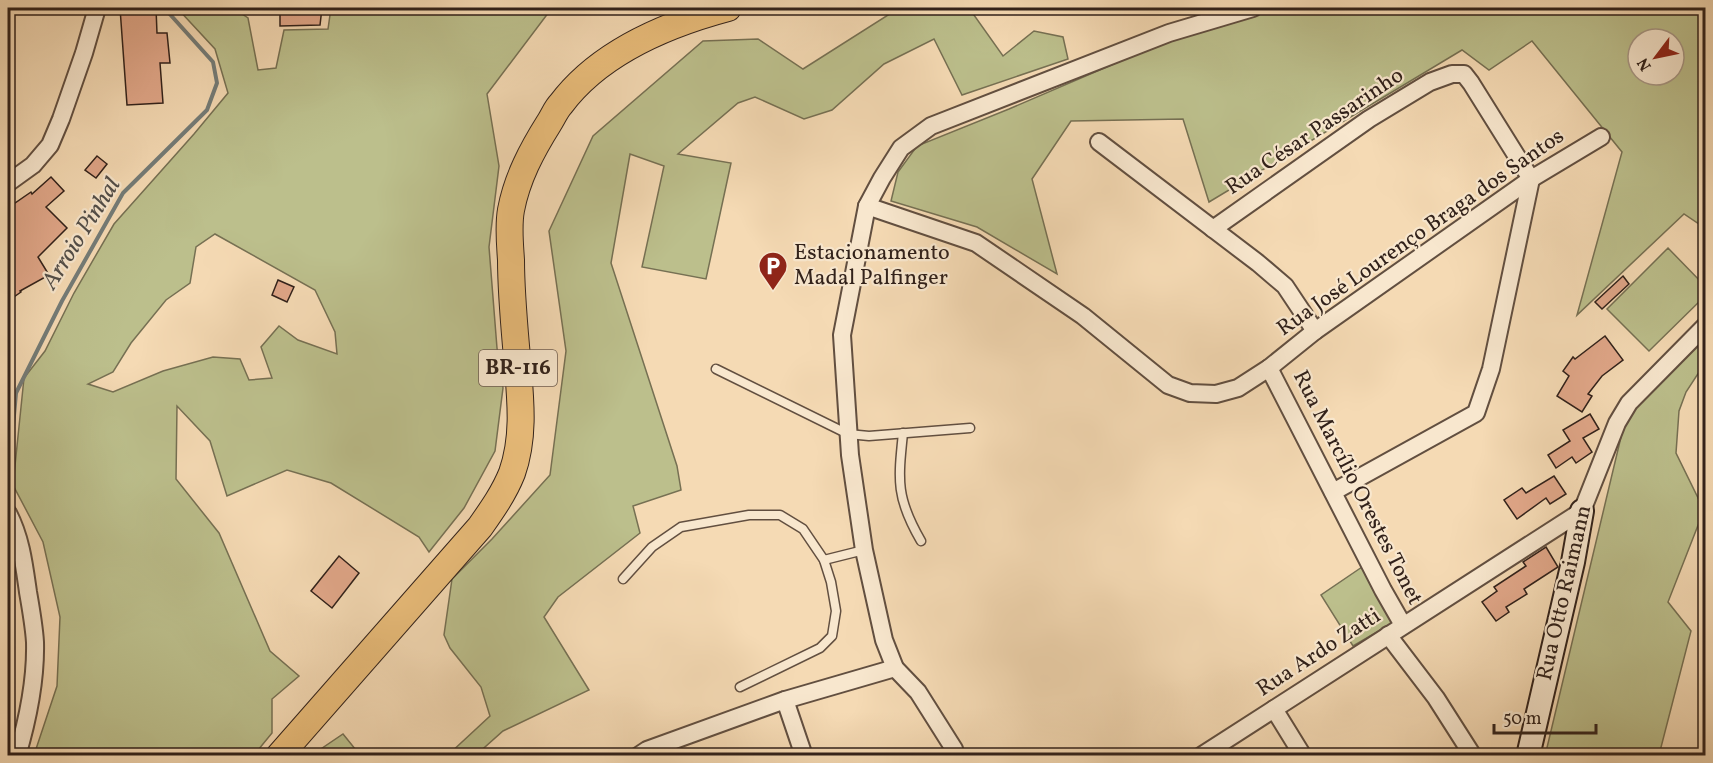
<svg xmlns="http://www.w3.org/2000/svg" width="1713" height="763" viewBox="0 0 1713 763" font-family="Vollkorn,serif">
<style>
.green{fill:#bcbf8c;stroke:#767053;stroke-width:1.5;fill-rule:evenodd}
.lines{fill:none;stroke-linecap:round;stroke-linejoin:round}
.stream{stroke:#747c78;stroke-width:4}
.building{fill:#e1a789;stroke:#31211a;stroke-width:1.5}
.lane-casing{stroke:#624f40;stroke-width:11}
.street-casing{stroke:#624f40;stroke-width:20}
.secondary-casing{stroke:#31211a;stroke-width:26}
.primary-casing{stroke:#31211a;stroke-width:28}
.lane{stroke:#f8e7ce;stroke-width:8}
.street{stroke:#f8e7ce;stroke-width:16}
.secondary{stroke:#f8e7ce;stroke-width:22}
.primary{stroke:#eabd7a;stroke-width:26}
.labels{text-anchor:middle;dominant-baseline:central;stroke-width:4.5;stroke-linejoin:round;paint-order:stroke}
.shield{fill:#f8e7ce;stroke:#6d5c50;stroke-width:1.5}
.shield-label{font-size:21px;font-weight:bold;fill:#31211a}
.street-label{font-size:22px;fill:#31211a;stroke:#f8e7ce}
.poi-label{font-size:22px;fill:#31211a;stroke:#f8e7ce;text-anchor:start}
.water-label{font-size:24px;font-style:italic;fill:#524e49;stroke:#f8e7ce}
</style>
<rect width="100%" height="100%" fill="#f5dab4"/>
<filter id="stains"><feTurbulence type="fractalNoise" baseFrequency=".00333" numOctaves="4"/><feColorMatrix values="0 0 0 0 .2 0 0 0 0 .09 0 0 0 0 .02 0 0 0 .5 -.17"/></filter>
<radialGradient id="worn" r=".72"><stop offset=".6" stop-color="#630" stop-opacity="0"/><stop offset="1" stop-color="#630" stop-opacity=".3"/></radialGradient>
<g class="green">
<path d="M177,8H233L248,18L258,70L276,68L284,30L328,29L331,8H552L487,94L499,166L489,247L497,348L503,388L495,451L464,508L429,552L419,537L331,483L287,470L227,496L210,441L177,406L176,479L219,533L270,651L299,676L272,699V733L254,755H34L57,686L60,617L43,542L13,485L24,378L45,351L74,293L114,224L194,134L228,93L215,49ZM215,234L315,290L335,332L337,354L298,340L279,326L261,347L272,378L249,380L240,359L213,357L163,371L113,392L88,384L113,372L131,343L166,300L190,283L196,247Z"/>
<polygon points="899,8 969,8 1003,56 1034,31 1063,37 1068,59 962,95 934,39 884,64 832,110 804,119 755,97 738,103 678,154 731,163 706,279 642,267 664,166 630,154 611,263 677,466 681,490 633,506 640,533 558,597 544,617 589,690 503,731 476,755 448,755 490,716 481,687 450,648 444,635 452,579 492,539 550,475 566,351 549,231 593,136 703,41 758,39 803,69"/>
<path d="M1274,8H1705V228L1684,214L1577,315L1622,152L1532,41L1489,70L1462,50L1209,202L1183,119L1071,121L1032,179L1057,274L977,227L891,201L898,172L917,146L1009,109L1174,38ZM1638,39H1674V75H1638Z"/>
<polygon points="1668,248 1705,286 1705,296 1649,351 1607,309"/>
<polygon points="1705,336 1705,363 1686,392 1679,411 1676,453 1704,510 1668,602 1691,631 1659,755 1545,756 1626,416 1658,386"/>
<polygon points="1365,565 1396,621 1353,646 1321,595"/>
<polygon points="343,734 360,755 312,755"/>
</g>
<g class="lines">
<polyline class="stream" points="8,482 16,393 62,301 123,193 207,110 217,83 213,62 167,11 166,8"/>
</g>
<g class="building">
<polygon points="120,8 156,8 157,33 167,33 170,63 160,63 163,103 127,105"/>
<polygon points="280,8 322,8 320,25 280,26"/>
<polygon points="97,156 107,164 96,178 85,170"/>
<polygon points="51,177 64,191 46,207 67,228 38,257 49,275 20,291 21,292 8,301 8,208 31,192 32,194"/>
<polygon points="1623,276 1629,284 1602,309 1595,302"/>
<polygon points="278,280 294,287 287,302 272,295"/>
<polygon points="1605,336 1623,360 1602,376 1588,394 1592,396 1582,412 1557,396 1569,376 1563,371 1573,357 1575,359"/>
<polygon points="1590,414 1599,429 1583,438 1592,452 1576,463 1572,457 1556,468 1548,455 1570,441 1563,430"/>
<polygon points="1554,476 1566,494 1550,504 1546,498 1517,519 1504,500 1522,488 1526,493"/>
<polygon points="1546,547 1558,567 1524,589 1527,594 1506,607 1509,612 1496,621 1482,602 1497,591 1494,587 1526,566 1523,562"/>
<polygon points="339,556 359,573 332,608 311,591"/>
</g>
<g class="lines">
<g class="lane-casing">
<g id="lane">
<polyline points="716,369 848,434 869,436 970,428"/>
<path d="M903,433C898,481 896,498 921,541"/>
<polyline points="824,560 864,550"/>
<polyline points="623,579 652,547 681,527 749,515 780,515 803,529 824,560 831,582 836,611 832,636 820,648 740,687"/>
</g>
</g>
<g class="street-casing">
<g id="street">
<polyline points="1099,142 1258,263 1285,286 1315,331"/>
<polyline points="8,183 33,165 50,145 61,119 84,53 97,8"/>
<polyline points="867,206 976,243 1083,316 1168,385 1190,393 1216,394 1238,388 1269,368 1383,590 1403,625"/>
<polyline points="1213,229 1369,119 1430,82 1452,74 1464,74 1471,83 1531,179"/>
<polyline points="1269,368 1315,331 1531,179 1601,137"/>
<polyline points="1333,492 1476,413 1491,369 1531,179"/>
<path d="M8,513C21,538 24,564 28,592C31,609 34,626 35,642C36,681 28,719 17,756"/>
<polyline points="1388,635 1436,698 1473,756"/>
<polyline points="785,700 804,756"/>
<polyline points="1274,709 1303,756"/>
<polyline points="638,756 647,750 785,700 895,668"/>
<polyline points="956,756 954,749 918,692 895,668 884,640 864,550 850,455 842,335 867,206 882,178 901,148 931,126 1169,33 1253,8"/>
<polyline points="1201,756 1582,511 1617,423 1629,403 1706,325"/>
</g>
</g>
<g class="secondary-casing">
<polyline id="secondary" points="1528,756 1573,562 1582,511"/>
</g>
<g class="primary-casing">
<path id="primary" d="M279,756L480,527C492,510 504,493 512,473C524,439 521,404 518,369C515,333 511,296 511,260C510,244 508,226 511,210C517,178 532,150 549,123C553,117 556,109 561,104C600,52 668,24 728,8"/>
</g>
<use href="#lane" class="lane"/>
<use href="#street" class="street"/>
<use href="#secondary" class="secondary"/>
<use href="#primary" class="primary"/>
</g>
<defs>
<g id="parking-pin" transform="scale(1.5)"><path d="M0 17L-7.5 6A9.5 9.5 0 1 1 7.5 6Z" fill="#8f2418" stroke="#f8e7ce"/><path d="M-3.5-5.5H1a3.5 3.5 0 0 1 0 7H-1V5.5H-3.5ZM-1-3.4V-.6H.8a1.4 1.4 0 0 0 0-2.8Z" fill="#fff"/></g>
</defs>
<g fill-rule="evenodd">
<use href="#parking-pin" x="773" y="266"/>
</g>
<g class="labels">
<rect class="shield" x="479" y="350" width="78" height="36" rx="4.5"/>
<g class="shield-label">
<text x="518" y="368">BR-116</text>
</g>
<g class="street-label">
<text transform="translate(1315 132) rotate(-34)">Rua César Passarinho</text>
<text transform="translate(1421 233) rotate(-35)">Rua José Lourenço Braga dos Santos</text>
<text transform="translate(1357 488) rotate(63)">Rua Marcílio Orestes Tonet</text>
<text transform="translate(1565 593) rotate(-77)">Rua Otto Raimann</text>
<text transform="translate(1319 653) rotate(-33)">Rua Ardo Zatti</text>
</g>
<g class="poi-label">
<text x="794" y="253">Estacionamento<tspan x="794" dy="25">Madal Palfinger</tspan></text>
</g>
<g class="water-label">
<text transform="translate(82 234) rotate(-58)">Arroio Pinhal</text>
</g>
</g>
<rect width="1713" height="763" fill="none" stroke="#f5dab4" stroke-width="30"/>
<rect x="9" y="9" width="1695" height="745" fill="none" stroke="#31211a" stroke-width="3"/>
<rect x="15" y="15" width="1683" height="733" fill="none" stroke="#31211a" stroke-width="1.5"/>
<g transform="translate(1656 57) rotate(238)"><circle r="28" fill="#f8e7ce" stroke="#a89886" stroke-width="1.5"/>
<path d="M0-4.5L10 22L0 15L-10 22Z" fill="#8f2418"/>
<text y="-9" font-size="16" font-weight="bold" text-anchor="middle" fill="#31211a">N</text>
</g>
<path d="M1494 724v9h102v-9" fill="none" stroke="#31211a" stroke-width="3"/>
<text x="1503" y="724" font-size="18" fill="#31211a" stroke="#f8e7ce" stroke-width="4.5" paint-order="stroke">50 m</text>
<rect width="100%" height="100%" filter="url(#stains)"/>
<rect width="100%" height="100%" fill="url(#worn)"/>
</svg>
